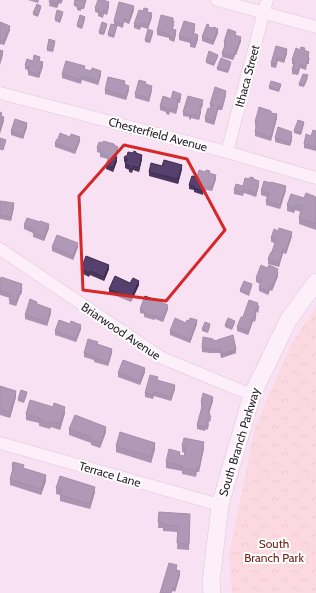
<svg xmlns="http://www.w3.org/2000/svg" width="316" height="593" viewBox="0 0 316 593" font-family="Cabin,sans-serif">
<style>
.park{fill:url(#park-crowns)}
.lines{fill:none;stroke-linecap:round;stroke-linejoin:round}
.street-casing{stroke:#baa3b6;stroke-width:13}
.secondary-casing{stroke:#baa3b6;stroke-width:18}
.street{stroke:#fff;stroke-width:12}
.secondary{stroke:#fff;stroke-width:17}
.wall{fill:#4a375f}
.shaded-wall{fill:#3c2d4d}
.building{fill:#56406e;stroke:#3c2d4d}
.marked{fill:none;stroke:#d62828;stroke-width:3;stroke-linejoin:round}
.labels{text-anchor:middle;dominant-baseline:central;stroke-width:4;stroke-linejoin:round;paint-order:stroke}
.street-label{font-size:12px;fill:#2e252c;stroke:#fff}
.park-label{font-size:12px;fill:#70241e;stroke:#fff}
</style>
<defs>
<pattern id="park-crowns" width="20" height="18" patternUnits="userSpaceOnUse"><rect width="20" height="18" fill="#ffcec7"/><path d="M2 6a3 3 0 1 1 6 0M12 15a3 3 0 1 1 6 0" fill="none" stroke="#dbb1ab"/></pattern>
</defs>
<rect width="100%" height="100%" fill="#f9e1f4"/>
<polygon class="park" points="316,307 316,593 232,593 229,555 255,427 292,342"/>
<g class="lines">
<g class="street-casing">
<g id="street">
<polyline points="217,0 316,27"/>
<polyline points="0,93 227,152 316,178"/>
<polyline points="227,152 267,0"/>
<polyline points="0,249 162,358 252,395"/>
<polyline points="0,443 220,505"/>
</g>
</g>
<g class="secondary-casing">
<polyline id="secondary" points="212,593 211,583 220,505 252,395 289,319 316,282"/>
</g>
<use href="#street" class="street"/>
<use href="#secondary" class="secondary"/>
</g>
<g class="wall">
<polygon points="28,0 39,0 38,3"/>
<polygon points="50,0 63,0 61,4 59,3 57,8 49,6"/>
<polygon points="86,0 84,9 81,9 81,11 77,10 77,7 74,6 74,4"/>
<polygon points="109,6 107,15 104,14 103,18 98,16 98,13 95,12 95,8"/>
<polygon points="41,8 38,17 33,15 33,13"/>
<polygon points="134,10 129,24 124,22 123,28 117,26 114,38 108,36 108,34 114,25 114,21"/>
<polygon points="148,12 152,17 148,29 141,27 140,30 134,28 134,24"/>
<polygon points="63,14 60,23 55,21 55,19"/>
<polygon points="85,19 82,29 77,27 77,25"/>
<polygon points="173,21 174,25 173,29 176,34 174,42 169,40 169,38 157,35 157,31"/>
<polygon points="0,22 10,30 4,45 0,44"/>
<polygon points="107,26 104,35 99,34 99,32"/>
<polygon points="209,27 213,28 218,33 213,45 202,41 202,37"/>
<polygon points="195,28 194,33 198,39 195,48 190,47 190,43 179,40 179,36"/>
<polygon points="153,33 150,43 145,42 145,40"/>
<polygon points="236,35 241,41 236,55 235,55 233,60 222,57 222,53 225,46 224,46 224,42"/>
<polygon points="55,43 53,52 47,51 47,49"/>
<polygon points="287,49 287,53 284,63 278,61 276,68 271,67 271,63"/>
<polygon points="305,51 309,56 309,64 307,64 306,70 300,68 298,75 292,74 292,70 294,64 292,64 292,60"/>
<polygon points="218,57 214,66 206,63 206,61"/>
<polygon points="33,61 40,61 43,66 39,78 28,75 28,70 25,69 25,65"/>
<polygon points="231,64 228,73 217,70 217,68"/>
<polygon points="85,70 101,75 98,85 82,80 81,84 62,78 62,74"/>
<polygon points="308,78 304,87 299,86 299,84"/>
<polygon points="125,84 129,90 126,100 105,94 105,90"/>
<polygon points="146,84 152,90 149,102 135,98 135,94"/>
<polygon points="281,86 279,92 269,89 269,87"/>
<polygon points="226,95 222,110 218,110 214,125 205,122 205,118 212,108 210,108 210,104"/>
<polygon points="188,96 203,104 202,108 200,108 201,112 199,120 191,118 191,120 189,119 189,117 183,116 183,112"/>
<polygon points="181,98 180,103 178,103 178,106 176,114 170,112 169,115 166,114 166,112 160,110 160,106 171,99"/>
<polygon points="271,113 277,118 271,141 255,136 255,132 256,127 255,126 255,122"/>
<polygon points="304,124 301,135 294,133 294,131"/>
<polygon points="27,127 23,139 11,135 11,131"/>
<polygon points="316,131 316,151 304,148 304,144"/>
<polygon points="292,135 292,140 290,146 275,142 275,138"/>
<polygon points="80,141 75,154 55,147 55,143"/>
<polygon points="114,146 118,151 116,157 117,161 113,172 106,169 106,165 108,159 100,157 100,153 97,152 97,148"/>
<polygon points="133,153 136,154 142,159 139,172 133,170 132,173 129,172 129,170 125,168 125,162 124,162 124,158"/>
<polygon points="162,166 182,169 178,184 149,176 149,172"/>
<polygon points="205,172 210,173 216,179 212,191 206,190 206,191 204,191 203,195 194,192 194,190 189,189 189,185 197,177"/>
<polygon points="250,179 254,180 259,185 256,197 244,193 243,196 234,194 234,190 243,186"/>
<polygon points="286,190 280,209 266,205 266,201 267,197 261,195 261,191"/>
<polygon points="316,197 316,230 299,224 299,218 301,212 295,210 294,213 287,211 287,205 304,198"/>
<polygon points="0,201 14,207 11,221 0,219"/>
<polygon points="24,225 49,228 44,241 33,237 33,233 24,229"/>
<polygon points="292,236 286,254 283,253 279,267 268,264 268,259 272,252 275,243 271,242 271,238"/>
<polygon points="52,247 78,247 73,260 52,251"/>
<polygon points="81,269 109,269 104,281 90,275 89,277 81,273"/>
<polygon points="278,272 278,276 272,291 270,290 268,295 259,291 259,287 260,284 256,282 256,278"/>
<polygon points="0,281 22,284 22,292 21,295 20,295 16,306 9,304 10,298 0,295"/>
<polygon points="130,283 139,285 131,302 109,293 109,289"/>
<polygon points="252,286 249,296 240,292 240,290"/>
<polygon points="37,304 51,313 47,326 25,319 25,315"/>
<polygon points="258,305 259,310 258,313 256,312 256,318 255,322 253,321 248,335 237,331 237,327 243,317"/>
<polygon points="140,309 168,309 163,322 155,319 154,320 144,317 144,314 140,313"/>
<polygon points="186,323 197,324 190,343 170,335 170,331"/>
<polygon points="235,323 232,330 225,327 225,325"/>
<polygon points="70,324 81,329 76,342 55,335 55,331"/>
<polygon points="210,326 208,333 202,331 202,329"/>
<polygon points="213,340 236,353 221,358 220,353 210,353 202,352 202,348"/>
<polygon points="98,344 112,353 108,366 94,362 94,360 84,357 84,353"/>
<polygon points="145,372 140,385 118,377 118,373"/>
<polygon points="158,380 175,389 171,401 154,396 153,399 145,397 145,393"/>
<polygon points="0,386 16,397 10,418 0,415"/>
<polygon points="27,394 24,403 18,401 18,399"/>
<polygon points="213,401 209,413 211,420 210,422 209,421 208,430 206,429 205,431 197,429 197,425 202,407 201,406 201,402"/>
<polygon points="65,413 60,430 51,427 50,429 39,426 39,423 26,420 26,414"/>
<polygon points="69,429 106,432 100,448 91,445 91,443 69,435"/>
<polygon points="116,446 155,449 151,463 116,452"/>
<polygon points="182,446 204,448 199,472 197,472 196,477 182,474 182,471 166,468 166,462 180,455 184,456 185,453 182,452"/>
<polygon points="12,466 24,469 46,481 41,495 10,485 10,479 12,471"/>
<polygon points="56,488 95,492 90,509 60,501 60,495 56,494"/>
<polygon points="159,512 190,520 189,550 177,549 178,532 163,531 163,528 158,528"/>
<polygon points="177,569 177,570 180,575 175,592 173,591 160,593"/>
</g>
<g class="shaded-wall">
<polygon points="59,0 59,3 57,8 57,4"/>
<polygon points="109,2 109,6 107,15 107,11"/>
<polygon points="134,6 134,10 129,24 129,20"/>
<polygon points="152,13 152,17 148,29 148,25"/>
<polygon points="195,24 195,28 193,37 193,33"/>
<polygon points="10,26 10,30 4,45 4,41"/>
<polygon points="218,29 218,33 213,45 213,41"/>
<polygon points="176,30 176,34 174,42 174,38"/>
<polygon points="198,35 198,39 195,48 195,44"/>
<polygon points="241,37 241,41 236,55 236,51"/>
<polygon points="287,49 287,53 284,63 284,59"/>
<polygon points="3,51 3,55 0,65 0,61"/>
<polygon points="235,51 235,55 233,60 233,56"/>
<polygon points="43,62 43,66 39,78 39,74"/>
<polygon points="300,64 300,68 298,75 298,71"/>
<polygon points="101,71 101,75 98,85 98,81"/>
<polygon points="129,86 129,90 126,100 126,96"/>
<polygon points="152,86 152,90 149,102 149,98"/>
<polygon points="226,91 226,95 222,110 222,106"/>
<polygon points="178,102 178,106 176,114 176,110"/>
<polygon points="218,106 218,110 214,125 214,121"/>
<polygon points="201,108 201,112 199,120 199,116"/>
<polygon points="277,114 277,118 271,141 271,137"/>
<polygon points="4,117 4,121 0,134 0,130"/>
<polygon points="27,123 27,127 23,139 23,135"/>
<polygon points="292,136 292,140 290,146 290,142"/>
<polygon points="80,137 80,141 75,154 75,150"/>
<polygon points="118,147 118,151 115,161 115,157"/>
<polygon points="142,155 142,159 139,172 139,168"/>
<polygon points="117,157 117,161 113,172 113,168"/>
<polygon points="182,165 182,169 178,184 178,179"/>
<polygon points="216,175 216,179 212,191 212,187"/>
<polygon points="259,181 259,185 256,197 256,193"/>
<polygon points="286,186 286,190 280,209 280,205"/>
<polygon points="14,203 14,207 11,221 11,217"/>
<polygon points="295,204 295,210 294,213 294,208"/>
<polygon points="49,224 49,228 44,241 44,237"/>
<polygon points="292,232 292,236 286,254 286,250"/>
<polygon points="78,243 78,247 73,260 73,256"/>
<polygon points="283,249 283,253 279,267 279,263"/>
<polygon points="109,265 109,269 104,281 104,277"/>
<polygon points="278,272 278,276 272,291 272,287"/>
<polygon points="139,281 139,285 131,302 131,298"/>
<polygon points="270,286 270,290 268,295 268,291"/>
<polygon points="20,291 20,295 16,306 16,302"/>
<polygon points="168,305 168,309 163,322 163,318"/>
<polygon points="51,309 51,313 47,326 47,322"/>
<polygon points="253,317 253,321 248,335 248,331"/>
<polygon points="197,320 197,324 190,343 190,339"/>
<polygon points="81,325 81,329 76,342 76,338"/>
<polygon points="112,349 112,353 108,366 108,362"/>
<polygon points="236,349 236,353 221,358 221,354"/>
<polygon points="145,368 145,372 140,385 140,381"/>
<polygon points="175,385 175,389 171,401 171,397"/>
<polygon points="16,391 16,397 10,418 10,412"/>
<polygon points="213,397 213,401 208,417 208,413"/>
<polygon points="65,407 65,413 60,430 60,424"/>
<polygon points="106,427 106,432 100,448 100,443"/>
<polygon points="204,442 204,448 199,472 199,467"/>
<polygon points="155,443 155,449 151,463 151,457"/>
<polygon points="46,475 46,481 41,495 41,489"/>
<polygon points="95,487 95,492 90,509 90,504"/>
<polygon points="180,571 180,575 175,592 175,588"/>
</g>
<g class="building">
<polygon points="50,0 59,0 57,4 49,2"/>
<polygon points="75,0 86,0 84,7 81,7 81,9 77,8 78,5 74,4"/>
<polygon points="98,0 103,0 109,2 107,11 104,10 103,13 98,12 99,9 95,8"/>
<polygon points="119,2 134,6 129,20 124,18 123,24 114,21"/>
<polygon points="37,4 41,6 38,15 33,13"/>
<polygon points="144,8 148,9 147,12 152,13 148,25 141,23 140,26 134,24 139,10 143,11"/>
<polygon points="57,10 63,12 60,21 55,19"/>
<polygon points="80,15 85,17 82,27 77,25"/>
<polygon points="161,15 173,18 173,21 174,21 172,29 176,30 174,38 169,36 169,34 157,31"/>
<polygon points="184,21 195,24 193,33 198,35 195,44 190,43 191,39 179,36"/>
<polygon points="0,22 10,26 4,41 0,40"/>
<polygon points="102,22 107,24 104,33 99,32"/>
<polygon points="111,24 117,25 114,36 108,34"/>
<polygon points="207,24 209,25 208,27 213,28 214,27 218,29 213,41 202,37"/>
<polygon points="148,29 153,31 150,41 145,40"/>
<polygon points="228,29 236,32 235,35 241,37 236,51 235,51 233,56 222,53 226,43 224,42"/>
<polygon points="49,39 55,41 53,50 47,49"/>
<polygon points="276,46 287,49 284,59 278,57 276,64 271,63"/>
<polygon points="301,47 305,48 304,50 309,52 308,57 309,58 309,60 307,60 306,66 300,64 298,71 292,70 295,60 292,60 296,48 300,50"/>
<polygon points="0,50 3,51 0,61"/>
<polygon points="209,51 218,55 214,64 206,61"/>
<polygon points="34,55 40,57 39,61 43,62 39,74 28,71 29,67 25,65 27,59 33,61"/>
<polygon points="221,58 231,62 228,71 217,68"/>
<polygon points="66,61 85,66 84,69 91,71 92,68 101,71 98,81 82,76 81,80 62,74"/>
<polygon points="303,74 308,75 304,85 299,84"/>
<polygon points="108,77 125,81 124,84 129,86 126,96 105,90"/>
<polygon points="139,80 146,82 145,84 152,86 149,98 135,94"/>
<polygon points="271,81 281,84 279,90 269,87"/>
<polygon points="215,87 226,91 222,106 218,106 214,121 205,118 208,108 211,109 213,104 210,104"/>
<polygon points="173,91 181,94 180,99 178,98 177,102 178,102 176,110 170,108 169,111 166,110 166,108 160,106 163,96 171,99"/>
<polygon points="188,96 203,100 202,104 200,104 199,108 201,108 199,116 191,114 191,116 189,115 189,114 183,112"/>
<polygon points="259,107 271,111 271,113 277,114 271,137 255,132 257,123 255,122"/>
<polygon points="0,112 2,113 1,116 4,117 0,130"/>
<polygon points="15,119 27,123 23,135 11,131"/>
<polygon points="298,120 304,122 301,133 294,131"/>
<polygon points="278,127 292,132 291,135 292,136 290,142 275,138"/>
<polygon points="313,130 316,131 316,147 304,144 306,134 311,136"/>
<polygon points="60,133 70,137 71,134 80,137 75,150 55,143 57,139 58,139"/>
<polygon points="0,138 6,140 3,150 0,149"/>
<polygon points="103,141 114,144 114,145 118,147 115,157 117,157 113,168 106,165 109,156 100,153 101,150 97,148 99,142 103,143"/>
<polygon points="134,151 136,152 136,153 142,155 139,168 133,166 132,169 129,168 130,166 125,164 127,159 124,158 125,156 127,156 128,152 133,153"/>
<polygon points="164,160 182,165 178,179 149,172 151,163 162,166"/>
<polygon points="199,170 205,172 206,170 210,171 209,173 216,175 212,187 206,186 206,187 204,187 203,191 194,188 195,187 189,185 192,176 197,177"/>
<polygon points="250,177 254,178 253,179 259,181 256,193 244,189 243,192 234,190 236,184 243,186 245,178 250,179"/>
<polygon points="264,181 271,183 271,182 286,186 280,205 266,201 269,193 261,191"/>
<polygon points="306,193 316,197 316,224 299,218 302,206 295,204 294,208 287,205 291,194 304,198"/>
<polygon points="0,201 14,203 11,217 0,215"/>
<polygon points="27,218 40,222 40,221 49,224 44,237 33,233 35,229 24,225"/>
<polygon points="279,228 292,232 286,250 283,249 279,263 268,259 271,252 272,252 276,239 271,238 274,229 278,231"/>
<polygon points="57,235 78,243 73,256 52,247"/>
<polygon points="86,256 109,265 104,277 90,271 89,273 81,269"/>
<polygon points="261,265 267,268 269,265 278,269 277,271 278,272 272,287 270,286 268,291 259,287 262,280 256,278"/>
<polygon points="115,276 130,283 133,278 139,281 131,298 109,289"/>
<polygon points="1,277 22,284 21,288 22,288 21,291 20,291 16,302 9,300 11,294 0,291 0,281"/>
<polygon points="244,281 252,284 249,293 240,290"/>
<polygon points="145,296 168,305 163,318 155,315 154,316 144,313 145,311 140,309"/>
<polygon points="30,299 37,302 37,304 51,309 47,322 25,315"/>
<polygon points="249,300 258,303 257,305 259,306 258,309 256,308 254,314 256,314 255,318 253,317 248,331 237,327 241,317 243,317"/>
<polygon points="175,318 186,323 187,320 189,321 190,318 197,320 190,339 170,331"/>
<polygon points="228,318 235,321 232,328 225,325"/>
<polygon points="59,320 70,324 71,321 81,325 76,338 55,331"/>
<polygon points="205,322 210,324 208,331 202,329"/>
<polygon points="233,335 236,349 221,354 220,349 210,349 202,348 203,337 213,339 213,340 218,341 217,340"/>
<polygon points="88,339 98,342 97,344 112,349 108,362 94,358 94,356 84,353"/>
<polygon points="123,360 145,368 140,381 118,373"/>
<polygon points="150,375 158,377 157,380 175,385 171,397 154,392 153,395 145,393"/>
<polygon points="0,386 16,391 10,412 0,409"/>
<polygon points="21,390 27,392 24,401 18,399"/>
<polygon points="203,393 213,397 208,413 210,413 209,415 211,416 210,418 209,417 207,423 208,424 208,426 206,425 205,427 197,425 203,403 201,402"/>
<polygon points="30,400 53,407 54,403 65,407 60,424 51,421 50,424 39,420 40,418 26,414"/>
<polygon points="75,415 106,427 100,443 91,439 91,437 69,429"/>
<polygon points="120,432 155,443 151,457 116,446"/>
<polygon points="184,438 204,442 199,467 197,466 196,471 182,468 182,466 166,462 169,449 180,452 179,455 184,456 186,447 182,446"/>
<polygon points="13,462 24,465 23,468 46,475 41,489 10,479 14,466 12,466"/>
<polygon points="60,476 95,487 90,504 60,495 62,489 56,488"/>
<polygon points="159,512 190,514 189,544 177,543 178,526 163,525 163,522 158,522"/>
<polygon points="169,563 177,565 176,570 180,571 175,588 173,587 171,593 160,593"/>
</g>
<path d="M0 0H316V593H0ZM124,145L187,159L225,230L166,301L83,290L79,196Z" fill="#f9e1f4" fill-opacity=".55" fill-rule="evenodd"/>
<path class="marked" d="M124,145L187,159L225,230L166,301L83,290L79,196Z"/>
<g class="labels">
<g class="street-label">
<text transform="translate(247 76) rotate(-75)">Ithaca Street</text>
<text transform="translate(158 134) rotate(15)">Chesterfield Avenue</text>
<text transform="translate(121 331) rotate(34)">Briarwood Avenue</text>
<text transform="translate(239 442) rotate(-73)">South Branch Parkway</text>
<text transform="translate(110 474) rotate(16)">Terrace Lane</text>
</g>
<g class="park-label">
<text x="274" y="543">South<tspan x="274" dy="14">Branch Park</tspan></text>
</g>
</g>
</svg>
